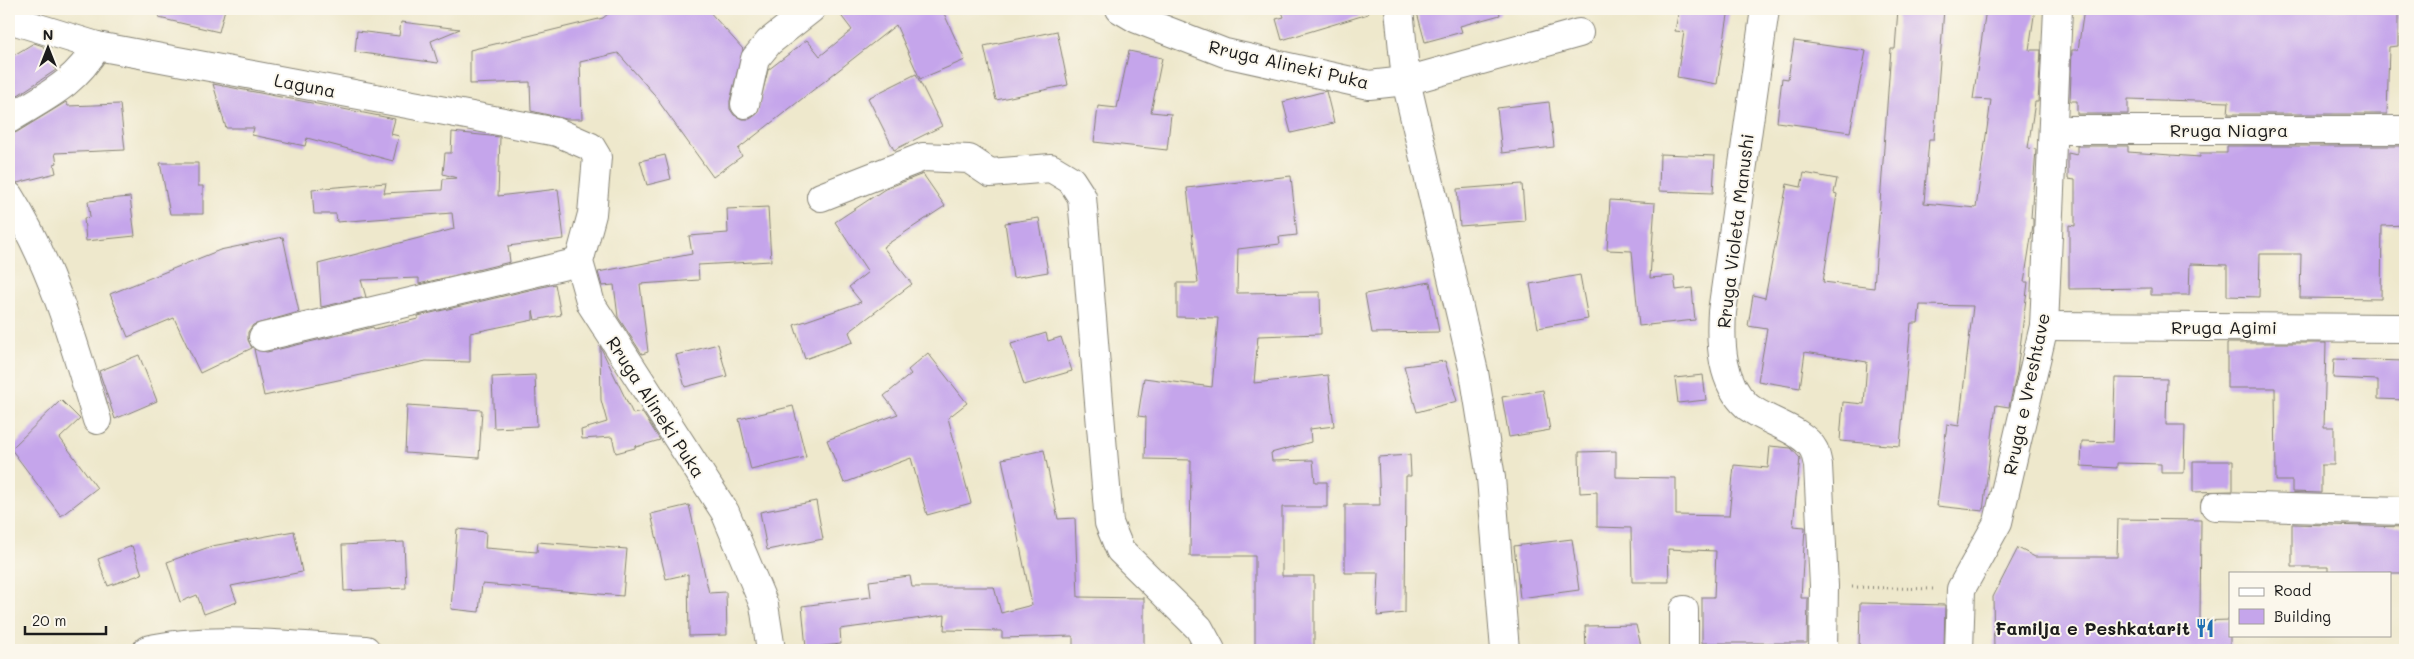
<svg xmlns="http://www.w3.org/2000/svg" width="2414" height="659" viewBox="0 0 2414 659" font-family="Mali,sans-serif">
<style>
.building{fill:#c5a5eb}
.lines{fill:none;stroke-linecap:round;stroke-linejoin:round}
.minor-casing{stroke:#858274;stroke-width:30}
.path{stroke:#858274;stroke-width:3;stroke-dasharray:1 4;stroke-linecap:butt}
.minor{stroke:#fff;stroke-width:28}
.labels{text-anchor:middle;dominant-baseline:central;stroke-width:4;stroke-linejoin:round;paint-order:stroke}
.street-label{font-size:18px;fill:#1c1c1c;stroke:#fbf7ec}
.poi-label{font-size:18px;font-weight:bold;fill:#1c1c1c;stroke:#fbf7ec;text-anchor:end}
</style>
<rect width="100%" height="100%" fill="#fbf7ec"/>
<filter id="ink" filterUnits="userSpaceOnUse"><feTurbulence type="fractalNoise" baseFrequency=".02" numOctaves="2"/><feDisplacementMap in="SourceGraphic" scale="10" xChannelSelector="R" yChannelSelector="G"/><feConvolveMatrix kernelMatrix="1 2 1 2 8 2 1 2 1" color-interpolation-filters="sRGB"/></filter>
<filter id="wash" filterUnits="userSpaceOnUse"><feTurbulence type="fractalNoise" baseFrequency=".0096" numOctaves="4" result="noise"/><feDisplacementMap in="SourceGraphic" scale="20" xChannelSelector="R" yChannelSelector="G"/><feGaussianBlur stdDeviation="1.12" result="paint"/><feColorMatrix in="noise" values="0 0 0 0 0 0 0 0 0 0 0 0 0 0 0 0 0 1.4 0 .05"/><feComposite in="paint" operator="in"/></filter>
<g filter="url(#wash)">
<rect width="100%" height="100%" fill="#eee8cc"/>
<g id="blocks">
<g class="building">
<polygon points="160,9 225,9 219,32 159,18"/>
<polygon points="614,9 707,9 743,49 730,101 730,109 734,115 742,119 750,119 757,114 768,70 807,40 820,56 852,30 836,9 942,9 965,60 920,79 896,25 738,149 742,156 713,177 659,102 660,101 618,53 580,62 582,119 566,119 531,111 530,82 470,84 470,50 603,18"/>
<polygon points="1281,9 1367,9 1368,14 1282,40 1276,19 1284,17"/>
<polygon points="1416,9 1499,9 1500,15 1460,26 1462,32 1425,42"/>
<polygon points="1679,9 1729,9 1717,84 1677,77 1684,32 1675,31"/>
<polygon points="1898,9 1944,9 1934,139 1929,139 1924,203 1976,208 1991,100 1973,99 1986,9 2035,9 2029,50 2041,50 2038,102 2035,102 2028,148 2036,149 2031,218 2033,219 2033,225 2024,282 2028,282 2017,372 2009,407 1996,405 1983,511 1937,506 1947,424 1959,426 1973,306 1920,305 1918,323 1911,323 1900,446 1840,441 1843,402 1864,404 1867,362 1805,352 1800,388 1758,381 1767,329 1748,326 1753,295 1765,298 1787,184 1801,187 1804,173 1837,179 1834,193 1837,194 1823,282 1874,288 1891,49 1895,49"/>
<polygon points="2084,9 2207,9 2271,12 2271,9 2381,9 2381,14 2398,14 2398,46 2389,47 2387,114 2228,114 2229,102 2128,99 2128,114 2077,114 2077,101 2070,101 2072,50 2078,50"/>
<polygon points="401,22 460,29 431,41 438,63 355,52 357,31 399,36"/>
<polygon points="1057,31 1068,85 996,100 984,46"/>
<polygon points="1794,41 1866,51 1850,132 1777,122 1782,78 1788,79"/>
<polygon points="34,43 43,46 56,70 9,101 9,58"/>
<polygon points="1129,51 1162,58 1151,112 1171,114 1167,150 1094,142 1098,106 1117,108"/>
<polygon points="916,74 942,126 894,150 868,98"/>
<polygon points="213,84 395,119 391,134 399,136 393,161 307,138 305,146 252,135 254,128 226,128"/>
<polygon points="1326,91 1334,123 1291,133 1283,102"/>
<polygon points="66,102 68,106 120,104 125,150 55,153 57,163 54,164 56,173 17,183 13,180 9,180 9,135 17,132"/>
<polygon points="1549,102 1554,147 1502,153 1497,108"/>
<polygon points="452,132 500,137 498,196 558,189 564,239 508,246 510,262 419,284 419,278 361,280 366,297 321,307 318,264 454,229 452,213 337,222 336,214 314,214 312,189 386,183 384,193 442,190 443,179 457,178 443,174 445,153 451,153"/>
<polygon points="2077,146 2128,146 2128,152 2200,157 2200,153 2227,153 2227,146 2403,146 2405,225 2382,226 2381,299 2300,298 2301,254 2260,254 2259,297 2227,296 2227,265 2190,264 2189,295 2151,295 2151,288 2069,289 2069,225 2075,226 2075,180 2068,179 2068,153 2077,155"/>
<polygon points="1660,154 1715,156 1713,193 1659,191"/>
<polygon points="665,155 671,179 647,185 640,161"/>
<polygon points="160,163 198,163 198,186 203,186 203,214 170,214"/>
<polygon points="923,174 945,206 883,247 912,284 849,332 853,342 805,359 794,325 861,302 849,287 868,272 835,222 885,189"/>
<polygon points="1291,176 1297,235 1279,237 1280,244 1238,249 1237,293 1320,292 1321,334 1258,336 1254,383 1328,375 1334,426 1310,429 1311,442 1271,453 1272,461 1313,460 1315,482 1327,482 1327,507 1282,507 1282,576 1314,576 1314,650 1255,650 1255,556 1190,556 1191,460 1145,459 1146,417 1138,416 1144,378 1212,387 1218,318 1177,317 1177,283 1198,283 1187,188"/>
<polygon points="1522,184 1525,221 1460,226 1457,189"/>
<polygon points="130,197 135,236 86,241 84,218 90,217 88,201"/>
<polygon points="1610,200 1655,203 1650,278 1674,276 1676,290 1692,288 1695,320 1639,326 1632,251 1607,250"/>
<polygon points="768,207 771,261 698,265 699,280 640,284 648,352 642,354 618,317 614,285 602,286 598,272 692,254 689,236 728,233 727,209"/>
<polygon points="1039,218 1048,272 1013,278 1005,223"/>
<polygon points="283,237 299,312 253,325 248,332 248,340 252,348 200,373 174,318 128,337 110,294 220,250"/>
<polygon points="1580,275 1588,319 1538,328 1530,284"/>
<polygon points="1430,282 1439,332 1372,333 1365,294"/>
<polygon points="555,284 561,315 535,320 533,311 533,320 470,333 470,362 426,361 264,396 254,349 267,352 373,327 374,329 418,319 418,316"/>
<polygon points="1046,333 1048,341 1061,337 1072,371 1024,385 1011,344"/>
<polygon points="2227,343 2326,343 2324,427 2334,427 2334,465 2321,465 2321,493 2292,492 2292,481 2276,481 2275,388 2227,388"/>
<polygon points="718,344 727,376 685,387 676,355"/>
<polygon points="600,346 633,414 642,412 660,440 636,447 635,445 635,448 616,453 612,437 582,439 581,430 607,422 601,400"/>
<polygon points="928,353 967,403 948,418 971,503 927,515 911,458 844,483 827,440 898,414 884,396 911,374 908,370"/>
<polygon points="139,355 157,401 115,419 99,371"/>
<polygon points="2334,359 2405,361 2405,400 2378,399 2378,380 2333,378"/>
<polygon points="1445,361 1457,401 1417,412 1404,366"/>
<polygon points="535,375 537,426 494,428 492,377"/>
<polygon points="1703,375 1706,400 1678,403 1675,378"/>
<polygon points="2115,378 2167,379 2166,425 2185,425 2184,473 2161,473 2161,464 2117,463 2117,468 2081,466 2082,441 2113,442"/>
<polygon points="1543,390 1550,430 1509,437 1502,397"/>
<polygon points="61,400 80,419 60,438 97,488 61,516 11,449"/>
<polygon points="407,405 482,410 479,458 405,453"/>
<polygon points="793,406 806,457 751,470 739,419"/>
<polygon points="1770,446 1791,448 1800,458 1793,526 1805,527 1801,598 1808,598 1807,643 1702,643 1702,597 1714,597 1716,551 1668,549 1669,582 1632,582 1631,528 1597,527 1597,492 1580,493 1579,452 1616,451 1616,477 1676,478 1676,515 1729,516 1734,465 1768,468"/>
<polygon points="1044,450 1058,519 1075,518 1078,597 1144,598 1144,650 1073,650 1073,636 1002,638 1002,631 944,630 945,615 840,629 841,644 806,648 802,606 871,597 869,581 910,576 912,587 994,587 1001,613 1032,605 1002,459"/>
<polygon points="1410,455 1411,476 1406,476 1405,613 1377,616 1379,573 1345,573 1345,505 1380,505 1378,457"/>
<polygon points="2193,461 2233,461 2233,491 2193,492"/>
<polygon points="816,501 823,539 767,550 760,512"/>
<polygon points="689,505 709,593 726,592 727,635 689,636 688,574 666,579 651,514"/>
<polygon points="2118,519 2201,520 2200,621 2230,620 2230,650 1994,650 1993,597 2018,548 2035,557 2117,557"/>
<polygon points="2292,524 2405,527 2405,573 2328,573 2328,567 2292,567"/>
<polygon points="457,529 486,532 485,548 537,552 538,542 627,549 623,596 482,584 479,612 451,609"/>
<polygon points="294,531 302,572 231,586 237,602 204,614 197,595 180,602 167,562 212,546"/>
<polygon points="1572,539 1579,590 1520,598 1514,546"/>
<polygon points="404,542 406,588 344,591 342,545"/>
<polygon points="132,546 142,574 108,586 98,559"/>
<polygon points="1860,603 1945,605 1944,650 1859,650"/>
<polygon points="1636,625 1642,650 1586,650 1585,626"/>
</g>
</g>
</g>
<g filter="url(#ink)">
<use href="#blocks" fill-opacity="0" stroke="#858274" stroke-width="1"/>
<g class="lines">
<g class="minor-casing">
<g id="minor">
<polyline points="1120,9 1137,19 1225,53 1369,85 1406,81 1579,33"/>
<polyline points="1399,9 1406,81 1474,372 1491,478 1505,650"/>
<path d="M1765,9L1722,312C1720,344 1721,382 1747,406C1764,421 1803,429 1814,450C1816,455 1817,461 1818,465L1824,586L1823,650"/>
<polyline points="9,19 97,46 557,132 591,147 597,157 592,214 579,262 591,304 725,512 764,605 771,650"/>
<polyline points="745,104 755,59 769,42 811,9"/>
<path d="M9,119C46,96 74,85 97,46"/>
<polyline points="2053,130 2405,130"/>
<path d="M9,196C52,264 74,343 97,420"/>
<polyline points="821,197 923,157 969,159 990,173 1051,168 1071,180 1082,197 1109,523 1120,550 1199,628 1211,650"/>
<polyline points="2044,326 2405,328"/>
<polyline points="263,337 579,262"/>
<polyline points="2215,506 2405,511"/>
<path d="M147,650C211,634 299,647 366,650"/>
<polyline points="1684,650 1684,610"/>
<polyline points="1959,650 1961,589 1998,522 2044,326 2058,9"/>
</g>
</g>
<polyline class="path" points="1852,587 1933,589"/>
<use href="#minor" class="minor"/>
</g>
</g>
<defs>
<g id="restaurant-bare" transform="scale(1.5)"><path d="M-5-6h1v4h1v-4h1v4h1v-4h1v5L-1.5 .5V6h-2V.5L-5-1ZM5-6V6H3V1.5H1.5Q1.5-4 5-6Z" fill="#1f6fb2" stroke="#fbf7ec" stroke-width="2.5" paint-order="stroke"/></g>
</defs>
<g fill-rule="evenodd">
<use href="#restaurant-bare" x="2205" y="628"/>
</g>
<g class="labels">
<g class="street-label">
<text transform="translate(1289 64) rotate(13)">Rruga Alineki Puka</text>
<text transform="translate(305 85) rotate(11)">Laguna</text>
<text x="2229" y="130">Rruga Niagra</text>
<text transform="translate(1735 231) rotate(-83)">Rruga Violeta Manushi</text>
<text x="2224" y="327">Rruga Agimi</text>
<text transform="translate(2026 394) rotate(-78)">Rruga e Vreshtave</text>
<text transform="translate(656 407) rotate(57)">Rruga Alineki Puka</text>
</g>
<g class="poi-label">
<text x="2190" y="628">Familja e Peshkatarit</text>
</g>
</g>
<rect width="2414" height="659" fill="none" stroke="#fbf7ec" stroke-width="30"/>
<rect x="2229" y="572" width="162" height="65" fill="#fbf7ec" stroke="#a29f99"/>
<rect x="2239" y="588" width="25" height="8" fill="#ffffff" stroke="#a29f99"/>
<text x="2274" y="596" font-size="15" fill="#1c1c1c">Road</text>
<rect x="2239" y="609" width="25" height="15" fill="#c5a5eb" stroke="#a29f99"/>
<text x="2274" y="622" font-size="15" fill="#1c1c1c">Building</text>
<g transform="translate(48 48)" stroke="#fbf7ec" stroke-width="4" paint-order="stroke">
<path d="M0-4L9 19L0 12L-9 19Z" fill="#1c1c1c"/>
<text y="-8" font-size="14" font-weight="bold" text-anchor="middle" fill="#1c1c1c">N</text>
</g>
<path d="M25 626v8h81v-8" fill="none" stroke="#1c1c1c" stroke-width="2.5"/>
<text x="32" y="626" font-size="15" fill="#1c1c1c" stroke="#fbf7ec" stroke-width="4" paint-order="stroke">20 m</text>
</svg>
